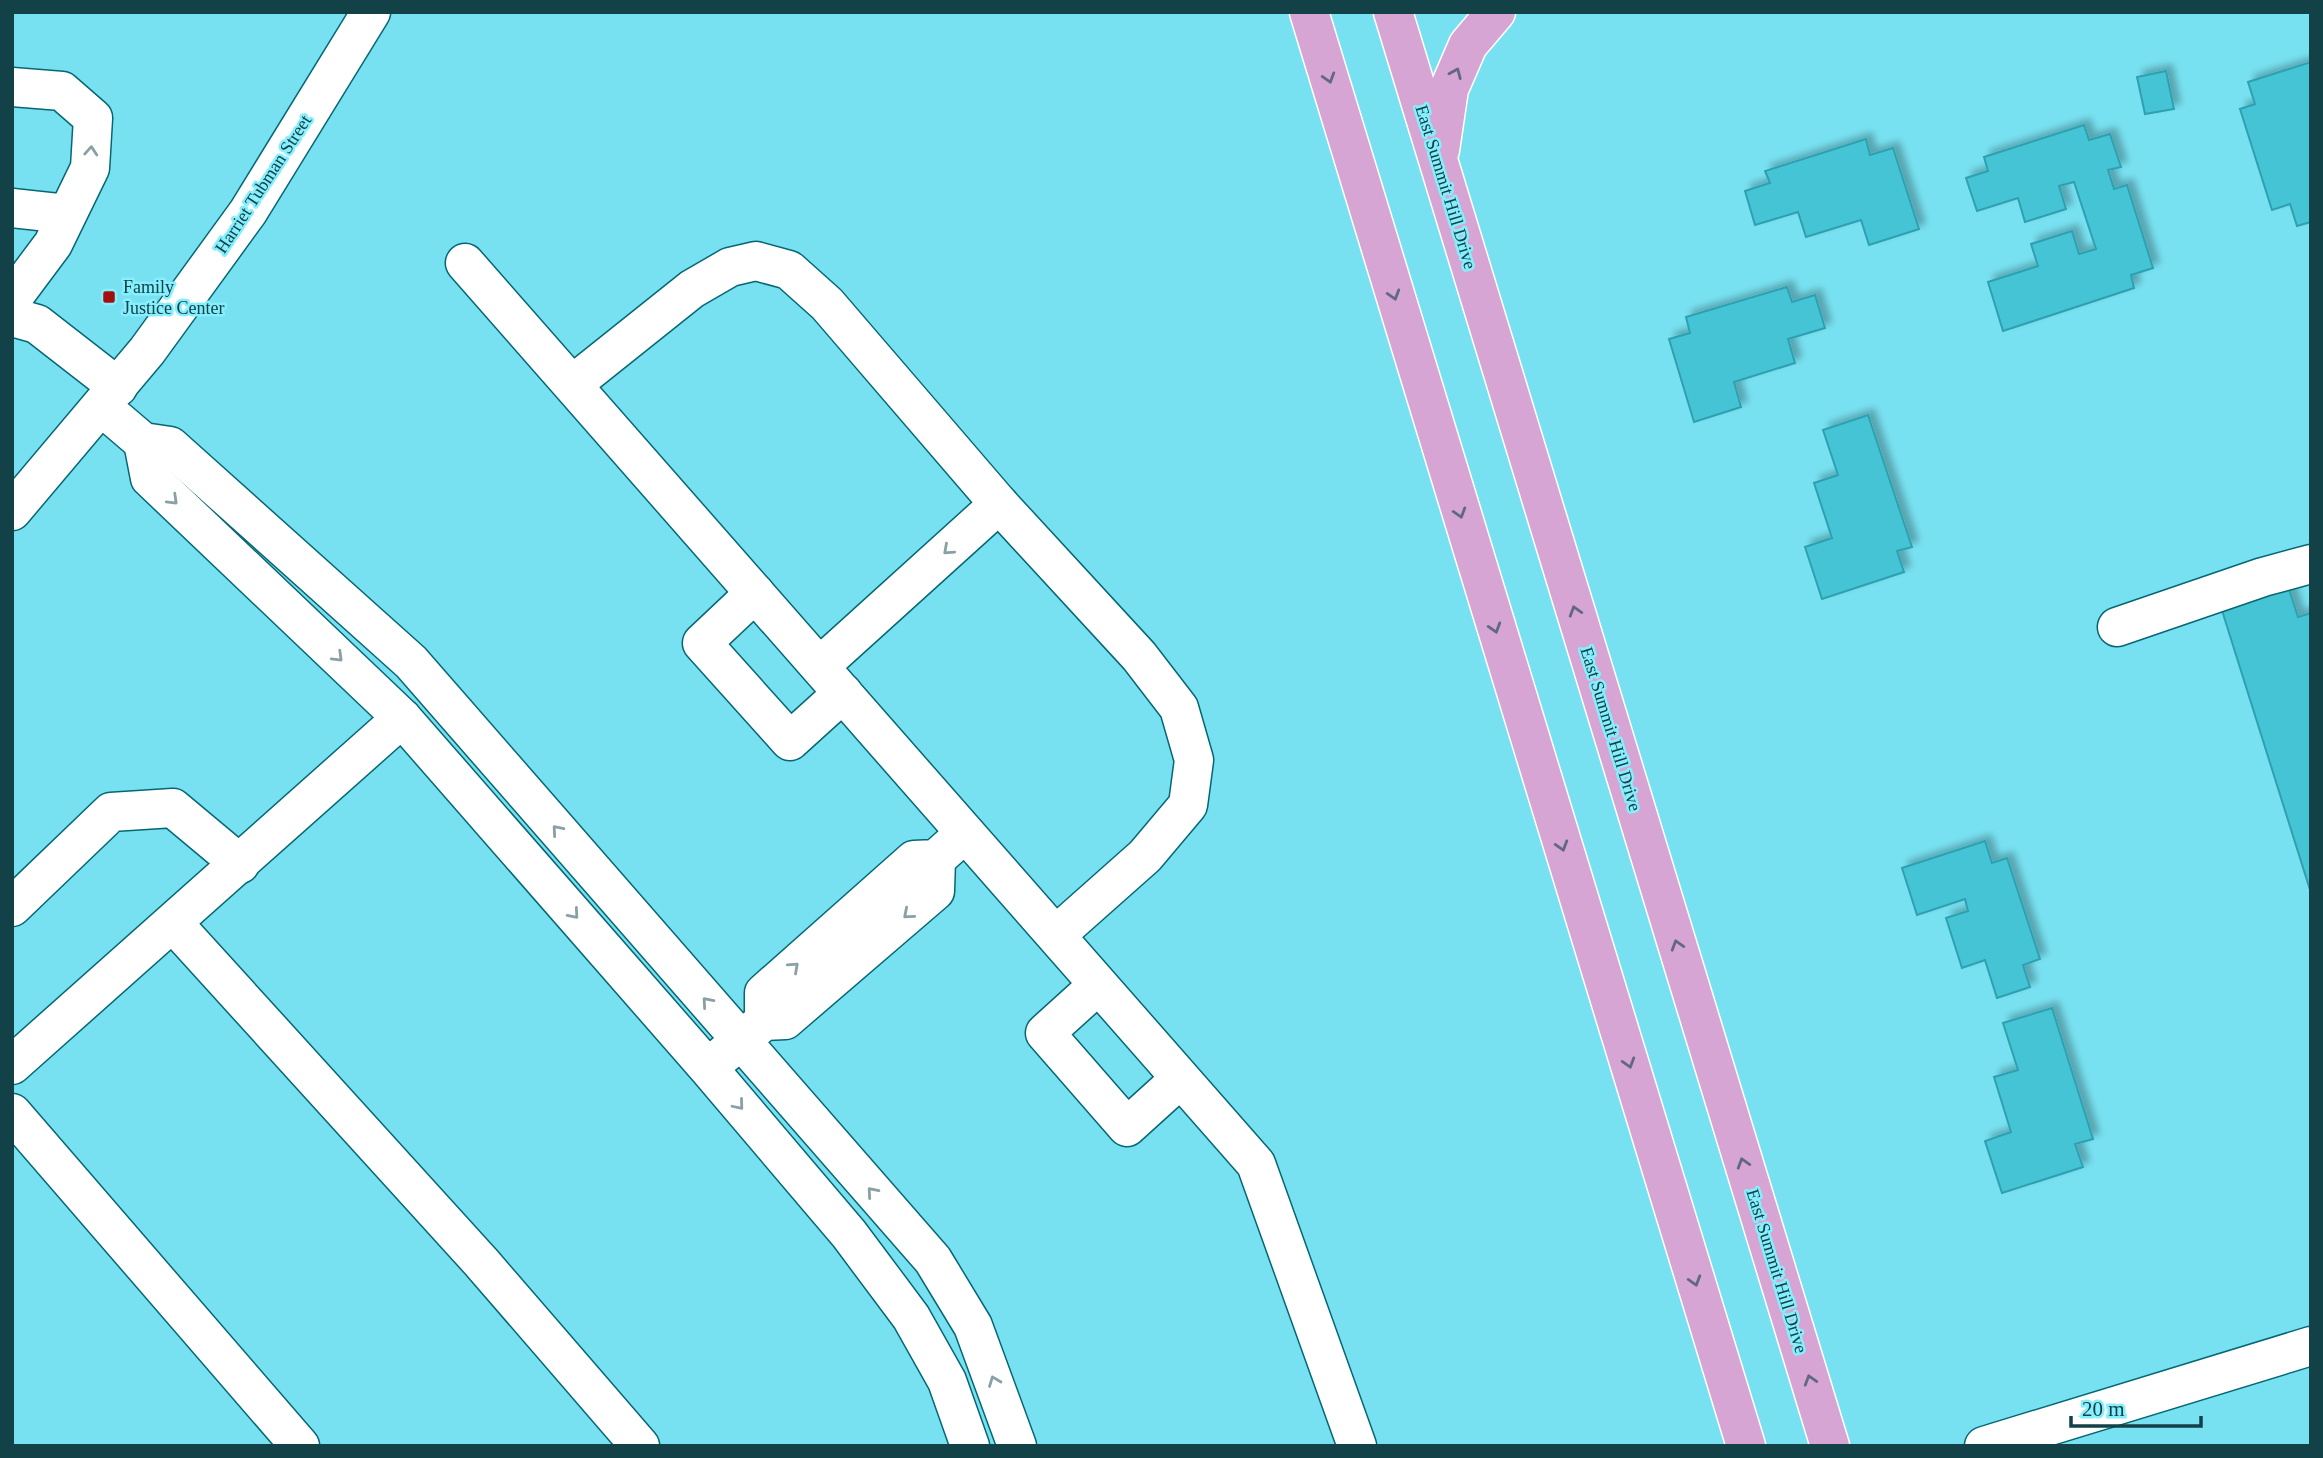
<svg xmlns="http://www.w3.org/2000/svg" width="2323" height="1458" viewBox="0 0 2323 1458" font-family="'Times New Roman',serif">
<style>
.building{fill:#45c4d5;stroke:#2ea0af;stroke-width:2;filter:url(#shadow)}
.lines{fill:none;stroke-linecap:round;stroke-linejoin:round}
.minor-casing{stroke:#056773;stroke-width:41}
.major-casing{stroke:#fff;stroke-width:41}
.minor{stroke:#fff;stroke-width:38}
.major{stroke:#d6a5d4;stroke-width:38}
.oneway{stroke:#616980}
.oneway2{stroke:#89a0a4}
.poi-dot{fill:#a50e0f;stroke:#86effe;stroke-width:2.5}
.labels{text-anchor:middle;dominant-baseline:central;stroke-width:5;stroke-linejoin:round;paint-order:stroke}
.street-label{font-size:18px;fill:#134148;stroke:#86effe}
.poi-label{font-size:18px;fill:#134148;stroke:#86effe;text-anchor:start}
</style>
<defs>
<filter id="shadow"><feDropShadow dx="6" dy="-6" stdDeviation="3.5" flood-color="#0004"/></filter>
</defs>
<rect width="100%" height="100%" fill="#78e1f1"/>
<g class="building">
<polygon points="2311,62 2311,222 2297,226 2290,204 2272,210 2240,109 2255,104 2248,82"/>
<polygon points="2166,71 2174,109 2145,114 2137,77"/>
<polygon points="2084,125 2089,140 2110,134 2121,167 2108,170 2114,189 2127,185 2153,268 2131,275 2134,288 2003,331 1988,282 2038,266 2031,244 2072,231 2079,254 2096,249 2074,182 2059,186 2066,209 2025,222 2018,198 1977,211 1966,178 1988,171 1984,157"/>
<polygon points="1866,139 1870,155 1893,148 1919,229 1869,245 1861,220 1806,237 1798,212 1755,225 1745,191 1770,183 1765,171"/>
<polygon points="1787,287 1792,302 1815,295 1825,328 1788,339 1795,363 1734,382 1741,407 1694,422 1669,339 1690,333 1686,317"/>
<polygon points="1868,415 1912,547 1897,551 1904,572 1822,599 1805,547 1832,538 1814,483 1838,475 1823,430"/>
<polygon points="2286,580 2298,617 2311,613 2311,893 2219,601"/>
<polygon points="1985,841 1992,863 2007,858 2040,959 2023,965 2030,987 1997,998 1985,960 1962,968 1946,918 1968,911 1965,899 1917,915 1902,868"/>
<polygon points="2052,1008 2093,1139 2075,1144 2083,1167 2002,1193 1985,1141 2011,1132 1994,1077 2018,1070 2003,1023"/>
</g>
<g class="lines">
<g class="minor-casing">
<g id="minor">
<polyline points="12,87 62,91 93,118 90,168 53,244 12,299"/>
<polyline points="12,208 67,214"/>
<polyline points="465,263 1256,1164 1357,1446"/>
<polyline points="12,317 37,324 118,387"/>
<polyline points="573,384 692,289 730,267 756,261 789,270 827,304 999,504 1139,656 1179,708 1194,760 1188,805 1145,856 1056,935"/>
<polyline points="102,407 143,442 170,446 411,662 933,1260 973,1326 1017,1446"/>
<polyline points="143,442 150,478 402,718 708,1068 849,1234 911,1317 947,1381 970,1446"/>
<polyline points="12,511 147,351 248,212 371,12"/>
<polyline points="755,593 702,643 790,741 843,693"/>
<polyline points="2117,627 2263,577 2311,564"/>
<polyline points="820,666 999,504"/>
<polyline points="12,907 111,812 173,808 240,864"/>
<polyline points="173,923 481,1262 640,1446"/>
<polyline points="1098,985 1045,1033 1127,1127 1180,1079"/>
<polyline points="764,1021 764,993 914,860 936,859 954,843"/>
<polyline points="722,1056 764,1021 785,1020 935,891 936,859"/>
<polyline points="12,1065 402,718"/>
<polyline points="12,1113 300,1446"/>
<polyline points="1984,1446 2311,1346"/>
</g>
</g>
<g class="major-casing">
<g id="major">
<polyline points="1309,12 1746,1446"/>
<polyline points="1393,12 1830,1446"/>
<polyline points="1440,150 1449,89 1468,45 1496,12"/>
</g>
</g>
<use href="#minor" class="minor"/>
<use href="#major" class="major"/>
</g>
<defs><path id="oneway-chevron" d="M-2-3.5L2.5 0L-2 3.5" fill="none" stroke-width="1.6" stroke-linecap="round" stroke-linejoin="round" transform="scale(1.75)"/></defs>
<g class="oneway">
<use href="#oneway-chevron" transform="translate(1456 73) rotate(-67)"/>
<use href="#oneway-chevron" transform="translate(1329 78) rotate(73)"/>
<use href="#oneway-chevron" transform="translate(1394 295) rotate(73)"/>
<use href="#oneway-chevron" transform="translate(1460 513) rotate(73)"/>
<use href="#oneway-chevron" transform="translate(1575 611) rotate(-107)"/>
<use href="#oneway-chevron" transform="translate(1495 628) rotate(73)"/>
<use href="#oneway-chevron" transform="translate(1562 846) rotate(73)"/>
<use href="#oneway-chevron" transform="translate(1677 945) rotate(-107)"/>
<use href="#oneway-chevron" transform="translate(1629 1063) rotate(73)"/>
<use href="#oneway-chevron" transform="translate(1743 1163) rotate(-107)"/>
<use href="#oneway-chevron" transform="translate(1695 1281) rotate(73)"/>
<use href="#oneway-chevron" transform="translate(1810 1380) rotate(-107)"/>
</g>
<g class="oneway2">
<use href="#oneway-chevron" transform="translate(91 151) rotate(-86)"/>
<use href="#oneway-chevron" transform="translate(173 500) rotate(44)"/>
<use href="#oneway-chevron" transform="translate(948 550) rotate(138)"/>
<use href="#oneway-chevron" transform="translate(338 657) rotate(44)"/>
<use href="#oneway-chevron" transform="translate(557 830) rotate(-131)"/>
<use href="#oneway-chevron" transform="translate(574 914) rotate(49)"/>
<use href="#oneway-chevron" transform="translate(908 914) rotate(139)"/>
<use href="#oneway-chevron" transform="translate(794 967) rotate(-42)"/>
<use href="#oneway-chevron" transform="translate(707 1002) rotate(-131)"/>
<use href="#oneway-chevron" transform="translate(739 1105) rotate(50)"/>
<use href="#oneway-chevron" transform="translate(872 1192) rotate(-131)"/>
<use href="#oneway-chevron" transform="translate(994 1381) rotate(-111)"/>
</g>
<rect class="poi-dot" x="102" y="290" width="14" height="14" rx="3.5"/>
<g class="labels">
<g class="street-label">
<text transform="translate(263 184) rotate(-57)">Harriet Tubman Street</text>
<text transform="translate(1446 187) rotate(73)">East Summit Hill Drive</text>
<text transform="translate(1611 729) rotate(73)">East Summit Hill Drive</text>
<text transform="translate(1777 1271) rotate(73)">East Summit Hill Drive</text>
</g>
<g class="poi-label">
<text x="123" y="287">Family<tspan x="123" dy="21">Justice Center</tspan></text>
</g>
</g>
<rect width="2323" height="1458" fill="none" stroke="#134148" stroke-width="28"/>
<path d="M2071 1416v10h130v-10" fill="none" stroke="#134148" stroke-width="3.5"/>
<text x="2082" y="1416" font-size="21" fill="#134148" stroke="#86effe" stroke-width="5" paint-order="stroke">20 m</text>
</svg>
